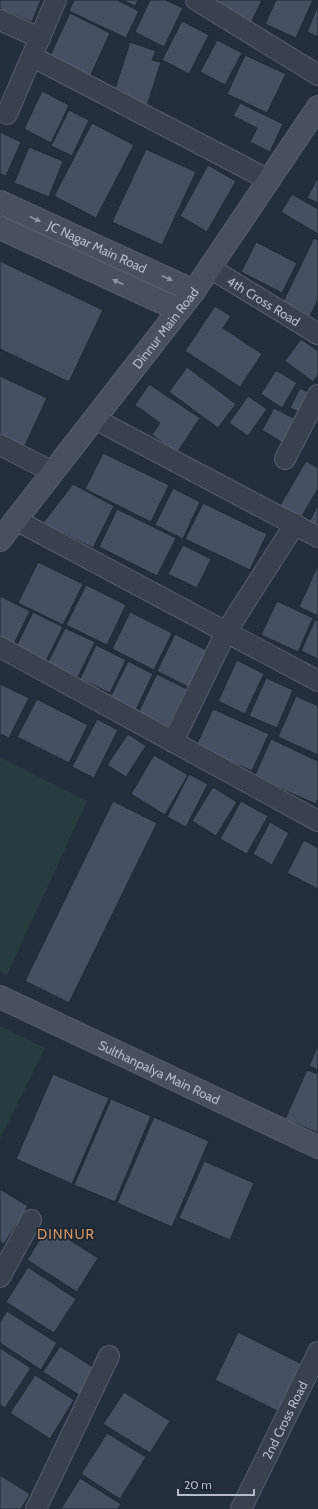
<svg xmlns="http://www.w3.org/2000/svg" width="318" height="1509" viewBox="0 0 318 1509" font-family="Cabin,sans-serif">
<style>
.green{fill:#263c3f}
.building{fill:#455162;stroke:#1f2835}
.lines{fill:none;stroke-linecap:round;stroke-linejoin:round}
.street-casing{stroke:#565f6c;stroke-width:22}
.secondary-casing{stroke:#565f6c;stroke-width:24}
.street{stroke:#38414e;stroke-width:20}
.secondary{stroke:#465061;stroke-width:22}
.oneway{fill:#8e96a5}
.labels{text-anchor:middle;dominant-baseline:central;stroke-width:3.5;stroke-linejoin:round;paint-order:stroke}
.street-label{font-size:13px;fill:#b4bcc9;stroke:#1d2633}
.neighbourhood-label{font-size:14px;letter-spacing:1px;fill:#d59563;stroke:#1d2633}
</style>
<rect width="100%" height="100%" fill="#242f3e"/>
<g class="green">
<polygon points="0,757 87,801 7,975 0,971"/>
<polygon points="0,1026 45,1048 0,1139"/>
</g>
<g class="building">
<polygon points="0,0 41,0 32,22 0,9"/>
<polygon points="74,0 117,0 139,11 126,38 69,11"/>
<polygon points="123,0 138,0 135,6"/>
<polygon points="150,0 166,0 183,8 164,47 135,32"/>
<polygon points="211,0 262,0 251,23"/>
<polygon points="276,0 313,0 296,38 265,24"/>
<polygon points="318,5 318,37 307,32"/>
<polygon points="70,13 110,33 89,79 48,60"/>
<polygon points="182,21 209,35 189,74 162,60"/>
<polygon points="217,40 242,53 225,85 200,72"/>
<polygon points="130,42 156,51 152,60 161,62 147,106 113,95"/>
<polygon points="245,55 286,74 267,113 227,94"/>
<polygon points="42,91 69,105 51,143 24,129"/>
<polygon points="240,103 283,124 270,152 250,142 257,128 233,116"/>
<polygon points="69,110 89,120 72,156 51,146"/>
<polygon points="92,123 134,145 96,218 54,196"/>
<polygon points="0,132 21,142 6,176 0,174"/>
<polygon points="29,147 63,161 49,197 14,183"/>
<polygon points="146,149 196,172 162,245 112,222"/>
<polygon points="208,165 236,181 207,232 180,216"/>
<polygon points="318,177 318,203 307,198"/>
<polygon points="292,194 318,209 318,234 281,212"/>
<polygon points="314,238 318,240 318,300 308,320 281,306"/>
<polygon points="256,242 297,263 282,293 241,272"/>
<polygon points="0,261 103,310 69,382 0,349"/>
<polygon points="215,306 231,316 223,328 262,354 240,387 185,351"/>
<polygon points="301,339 318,351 318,375 313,382 285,361"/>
<polygon points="187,367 236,404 218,428 169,392"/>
<polygon points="276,370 297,383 282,408 261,394"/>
<polygon points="0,376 47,398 22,452 0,441"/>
<polygon points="149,384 200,418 177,453 152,435 160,423 135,405"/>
<polygon points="300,388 314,395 303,414 290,408"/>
<polygon points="248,396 267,409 248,436 229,423"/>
<polygon points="274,408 299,421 286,445 262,430"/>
<polygon points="103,453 169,485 151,522 85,489"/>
<polygon points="306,461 318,468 318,489 299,521 278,509"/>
<polygon points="73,484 114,506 93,548 43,523"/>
<polygon points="173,488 200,502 183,539 155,525"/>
<polygon points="203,503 267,534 250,570 185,539"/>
<polygon points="318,505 318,527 309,522"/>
<polygon points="117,509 176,538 157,576 99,547"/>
<polygon points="183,545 211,559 197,588 168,574"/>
<polygon points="38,562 83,584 63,625 18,603"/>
<polygon points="318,565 318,616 299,607"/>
<polygon points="86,585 126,605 107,645 66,625"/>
<polygon points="0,596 30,611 13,646 0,639"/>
<polygon points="277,601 313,618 298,652 261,635"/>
<polygon points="33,612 63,627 44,665 14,651"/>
<polygon points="130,612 172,633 154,670 112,649"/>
<polygon points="315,620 318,621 318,659 301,651"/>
<polygon points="65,628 95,642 76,681 46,666"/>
<polygon points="175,634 208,651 190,688 157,671"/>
<polygon points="96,645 126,660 110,693 80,679"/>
<polygon points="237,660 264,674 245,714 218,701"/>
<polygon points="128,661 153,674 135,712 109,700"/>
<polygon points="157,674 187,689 168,728 138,713"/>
<polygon points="266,678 293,690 277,728 249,716"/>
<polygon points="0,684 29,698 9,738 0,734"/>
<polygon points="296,696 318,706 318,755 278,737"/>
<polygon points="37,699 88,725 69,763 17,737"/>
<polygon points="213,709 269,734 252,771 196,746"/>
<polygon points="97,719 118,730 94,778 72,767"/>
<polygon points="128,734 146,746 126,777 107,765"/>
<polygon points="271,739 318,761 318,799 316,804 254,777"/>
<polygon points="154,755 188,775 165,815 131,794"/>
<polygon points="189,774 208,784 186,827 167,817"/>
<polygon points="213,787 237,802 216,836 192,821"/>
<polygon points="113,801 157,823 69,1003 25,981"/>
<polygon points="241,801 268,816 247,854 220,839"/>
<polygon points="270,822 289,833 272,865 253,854"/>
<polygon points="304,840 318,848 318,889 287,873"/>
<polygon points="318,1045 318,1070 309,1066"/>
<polygon points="307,1070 318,1074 318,1133 285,1119"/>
<polygon points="53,1074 109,1098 72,1184 16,1159"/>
<polygon points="111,1099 151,1116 115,1202 74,1185"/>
<polygon points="154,1117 209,1141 172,1227 117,1203"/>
<polygon points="204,1161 254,1183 230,1240 179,1218"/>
<polygon points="0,1189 28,1206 4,1244 0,1242"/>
<polygon points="48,1226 98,1258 77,1292 27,1260"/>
<polygon points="28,1267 76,1299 54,1333 6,1302"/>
<polygon points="7,1311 57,1343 41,1370 0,1343 0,1322"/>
<polygon points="238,1332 306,1366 283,1414 215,1380"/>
<polygon points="60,1346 96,1369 79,1395 43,1372"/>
<polygon points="0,1348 31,1368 5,1408 0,1405"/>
<polygon points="35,1375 74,1400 50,1439 10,1413"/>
<polygon points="124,1392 170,1421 150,1453 103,1424"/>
<polygon points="107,1433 146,1457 120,1499 81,1474"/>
<polygon points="0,1475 30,1494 21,1509 0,1509"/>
<polygon points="80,1478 121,1504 118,1509 61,1509"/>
</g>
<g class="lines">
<g class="street-casing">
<g id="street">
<polyline points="196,0 318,75"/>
<polyline points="0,20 40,38"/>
<polyline points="33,57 269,180"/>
<polyline points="7,114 56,0"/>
<path id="s1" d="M210,268L318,334"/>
<polyline points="95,419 318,537"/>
<polyline points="0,445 53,472"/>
<polyline points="285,459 318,395"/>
<polyline points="16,520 318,681"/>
<polyline points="0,647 318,821"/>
<polyline points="173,742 226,632 295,524"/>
<polyline points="0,1277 31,1220"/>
<polyline points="36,1509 109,1356"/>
<path id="s2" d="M241,1509L318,1352"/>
</g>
</g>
<g class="secondary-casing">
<g id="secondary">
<path id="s3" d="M0,202L194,291"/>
<polyline points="0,228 179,310"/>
<path id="s4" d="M0,540L194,291L318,107"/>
<path id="s5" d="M0,997L318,1147"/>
</g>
</g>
<use href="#street" class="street"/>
<use href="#secondary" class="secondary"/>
</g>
<defs><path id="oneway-solid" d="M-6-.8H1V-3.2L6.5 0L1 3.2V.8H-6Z"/></defs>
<g class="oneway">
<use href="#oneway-solid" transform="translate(35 219) rotate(25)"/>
<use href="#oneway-solid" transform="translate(167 278) rotate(25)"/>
<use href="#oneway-solid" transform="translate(118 282) rotate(-156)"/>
</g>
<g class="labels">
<g class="street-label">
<text stroke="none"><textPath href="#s3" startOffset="107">JC Nagar Main Road</textPath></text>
<text stroke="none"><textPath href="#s1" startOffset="63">4th Cross Road</textPath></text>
<text stroke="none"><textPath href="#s4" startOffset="269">Dinnur Main Road</textPath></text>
<text stroke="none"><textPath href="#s5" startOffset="176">Sulthanpalya Main Road</textPath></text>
<text stroke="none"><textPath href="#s2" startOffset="99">2nd Cross Road</textPath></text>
</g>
<g class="neighbourhood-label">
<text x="66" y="1234">DINNUR</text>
</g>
</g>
<path d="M178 1489v6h76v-6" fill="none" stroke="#b4bcc9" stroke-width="2"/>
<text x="184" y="1489" font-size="12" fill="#b4bcc9" stroke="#1d2633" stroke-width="3" paint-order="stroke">20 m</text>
</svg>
